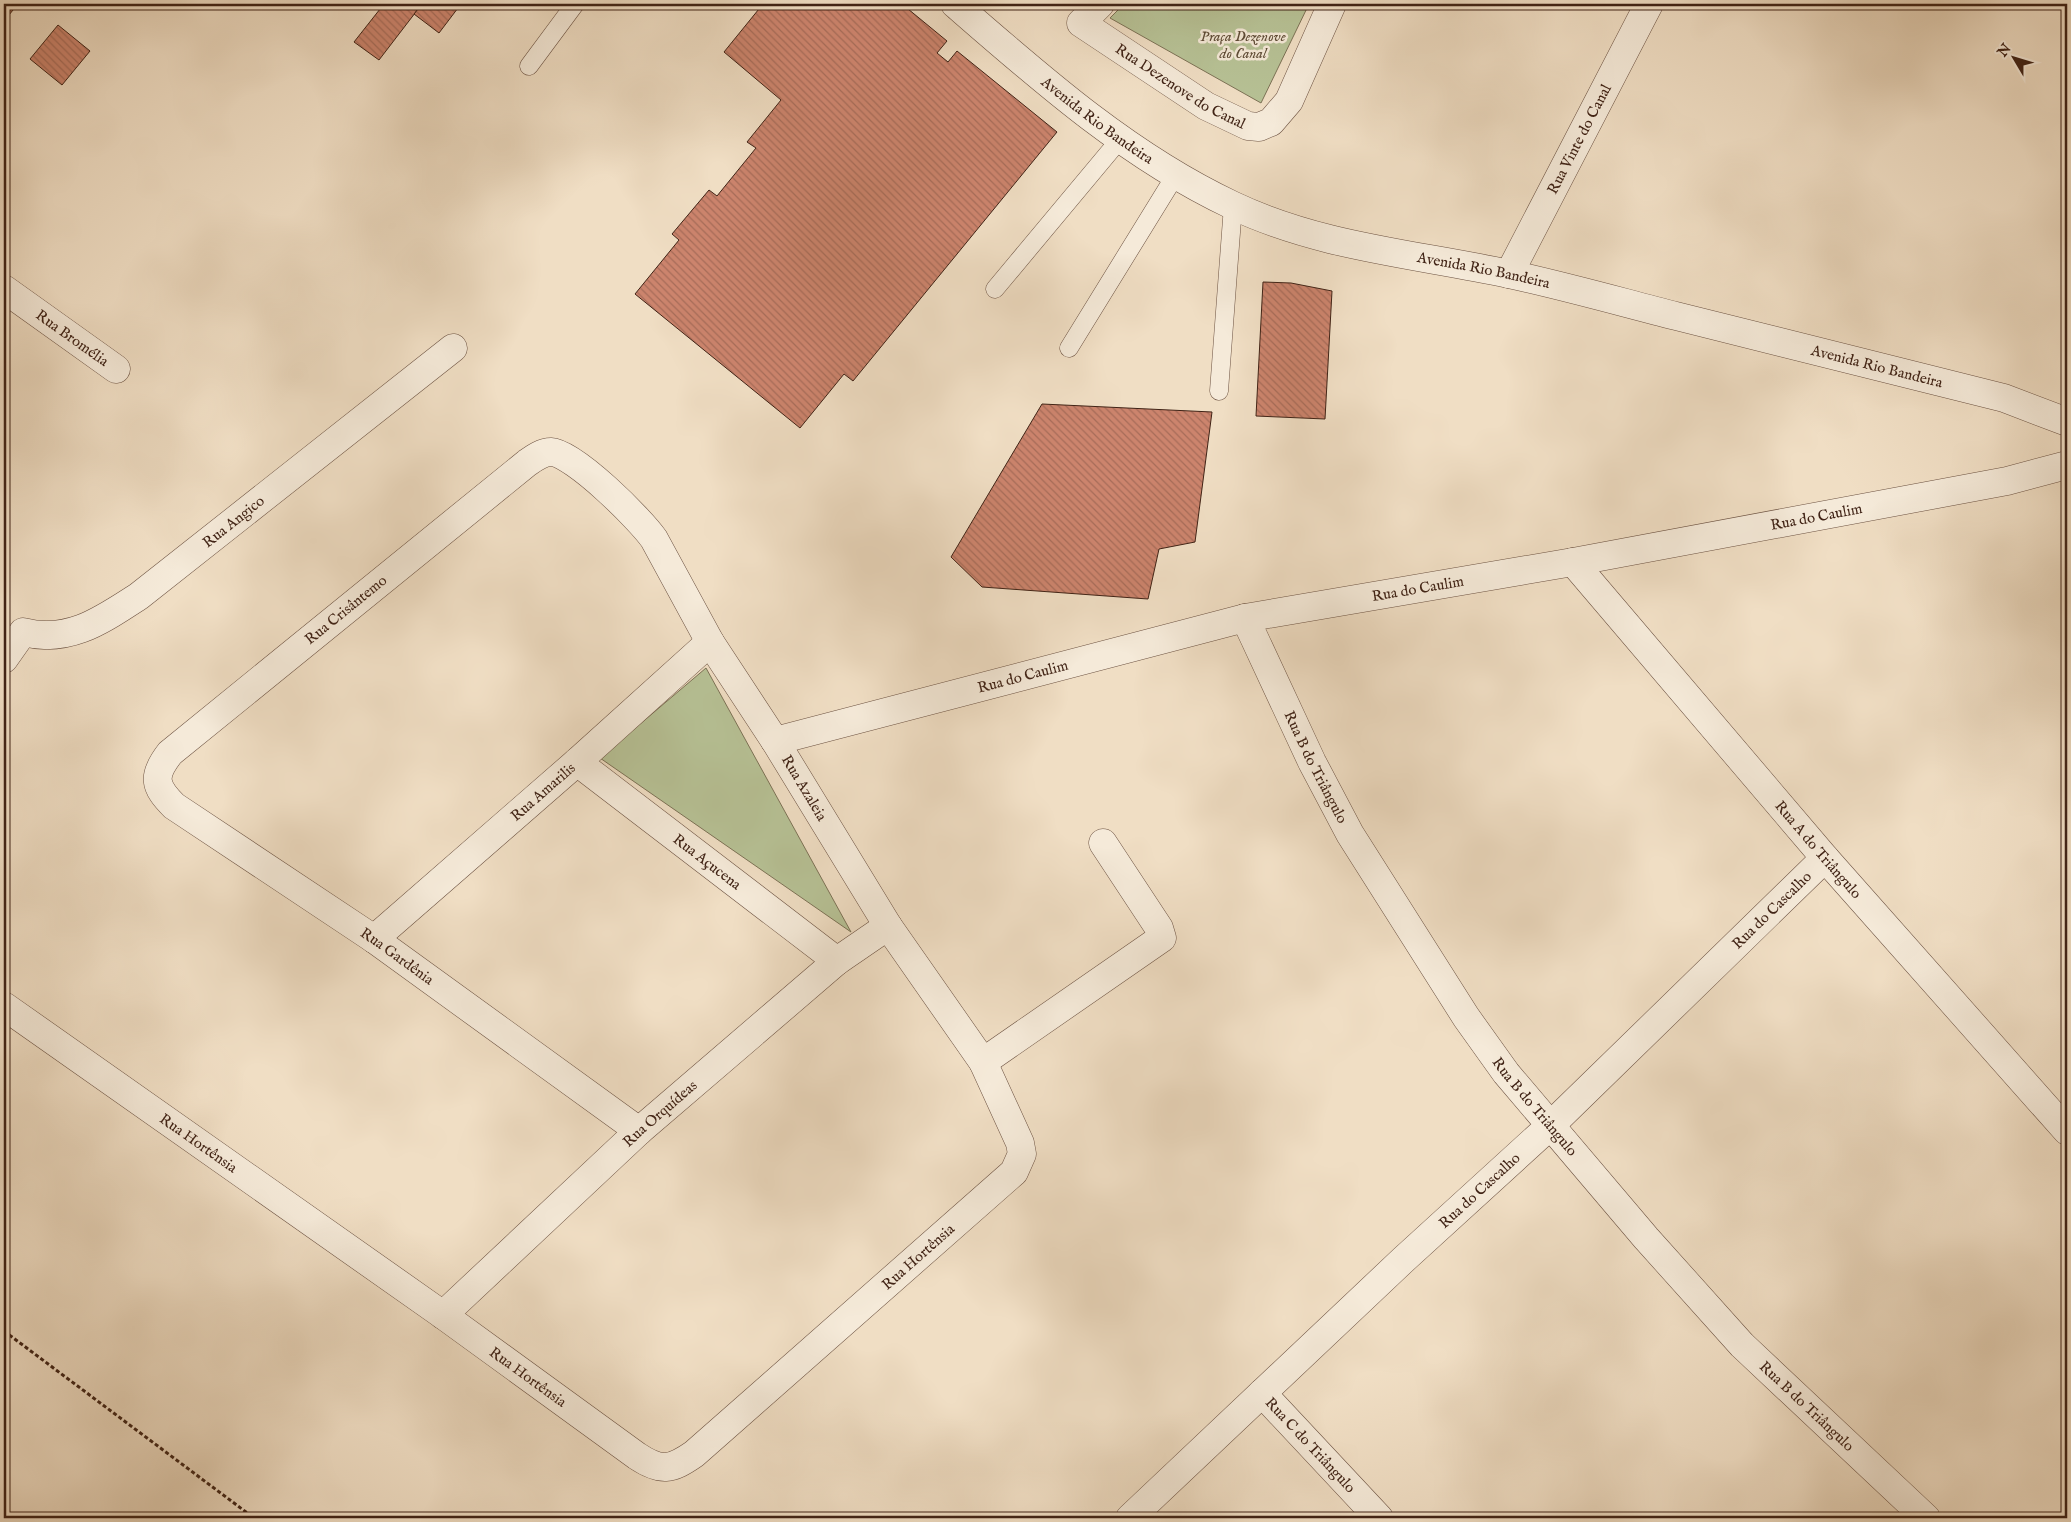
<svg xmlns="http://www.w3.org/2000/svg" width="2071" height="1522" viewBox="0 0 2071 1522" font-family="'IM FELL English',serif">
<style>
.green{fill:#b7c296;stroke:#7c7256}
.building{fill:url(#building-back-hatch);stroke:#402316}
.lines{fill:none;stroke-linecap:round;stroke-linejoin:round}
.service-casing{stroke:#6c5242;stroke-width:19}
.minor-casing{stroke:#6c5242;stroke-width:29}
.tertiary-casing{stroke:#6c5242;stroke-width:29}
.path{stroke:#402316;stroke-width:3;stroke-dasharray:4 2.5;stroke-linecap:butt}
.service{stroke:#f5ead9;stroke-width:18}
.minor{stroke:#f5ead9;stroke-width:28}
.tertiary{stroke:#f5ead9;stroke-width:28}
.labels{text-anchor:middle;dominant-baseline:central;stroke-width:5;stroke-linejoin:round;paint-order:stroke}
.park-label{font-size:15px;font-style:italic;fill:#5e4b36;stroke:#f5ead9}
.street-label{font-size:15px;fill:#402316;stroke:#f5ead9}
</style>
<defs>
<pattern id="building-back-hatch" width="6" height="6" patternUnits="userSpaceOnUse" patternTransform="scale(1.25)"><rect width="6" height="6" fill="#cc846d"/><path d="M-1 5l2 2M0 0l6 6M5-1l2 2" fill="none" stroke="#a76c59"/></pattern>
</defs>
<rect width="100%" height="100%" fill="#f0dec4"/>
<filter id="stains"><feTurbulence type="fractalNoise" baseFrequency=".004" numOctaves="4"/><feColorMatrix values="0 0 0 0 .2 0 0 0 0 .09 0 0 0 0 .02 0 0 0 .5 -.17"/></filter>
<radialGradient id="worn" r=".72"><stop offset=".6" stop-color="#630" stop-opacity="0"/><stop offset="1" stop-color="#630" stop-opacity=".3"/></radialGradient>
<g class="green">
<polygon points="1124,4 1309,4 1261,103 1110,18"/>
<polygon points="706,668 851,932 600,758"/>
</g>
<g class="building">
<polygon points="4,4 18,4 4,21"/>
<polygon points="384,4 422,4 379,60 354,42"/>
<polygon points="422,4 461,4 439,33 414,14"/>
<polygon points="763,4 902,4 947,41 937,53 948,62 957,51 1057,132 853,381 844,374 800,428 635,294 679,240 672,234 709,190 717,196 756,148 747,142 781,100 724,52"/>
<polygon points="58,25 90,51 62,85 30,59"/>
<polygon points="1263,282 1291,283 1332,291 1325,419 1256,416"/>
<polygon points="1042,404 1212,412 1195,542 1159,549 1148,599 982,587 951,557"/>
</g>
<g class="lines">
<g class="service-casing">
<g id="service">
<polyline points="529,66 575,4"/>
<polyline points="995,289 1121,138"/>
<polyline points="1069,348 1175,176"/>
<polyline points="1219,391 1233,206"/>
</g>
</g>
<g class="minor-casing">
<g id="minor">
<path id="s1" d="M1100,4L1081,23L1206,106L1248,126L1259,127L1271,122L1289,101L1332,4"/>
<path id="s2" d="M1509,274L1649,4"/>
<path id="s3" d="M4,289L116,369"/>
<path id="s4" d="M1573,562L1825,858L2067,1131"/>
<path id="s5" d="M1245,618L1312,762L1350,834L1466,1017L1506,1073L1646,1238L1742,1345L1926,1518"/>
<path id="s6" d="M4,659L23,632C69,644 102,620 139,596L453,348"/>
<path id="s7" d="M775,741L1245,618L1573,562L2007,481L2067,465"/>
<path id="s8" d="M577,762L837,961"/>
<path id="s9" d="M374,939L577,762L710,642"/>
<path id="s10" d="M4,1006L443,1315L637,1456C661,1472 671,1470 694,1454L1014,1172L1022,1154L1020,1143L983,1062L888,926L775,741L710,642L654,539C641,520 574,453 551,452C542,452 534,458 527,463L170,753C152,776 154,786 174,806L374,939L639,1131"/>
<polyline points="983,1062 1162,938 1159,928 1103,843"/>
<path id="s11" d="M443,1315L639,1131L837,961L888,926"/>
<path id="s12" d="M1262,1393L1379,1518"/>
<path id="s13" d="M1130,1518L1403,1260L1551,1125L1825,858"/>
</g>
</g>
<g class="tertiary-casing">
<g id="tertiary">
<path id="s14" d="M955,4C1040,78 1128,156 1232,205C1320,247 1416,254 1509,274C1565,286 1621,302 1676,316C1786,343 1895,371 2004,398L2067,422"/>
</g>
</g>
<polyline class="path" points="4,1331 254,1518"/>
<use href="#service" class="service"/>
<use href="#minor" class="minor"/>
<use href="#tertiary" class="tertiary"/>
</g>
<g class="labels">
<g class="park-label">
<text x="1243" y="36">Praça Dezenove<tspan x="1243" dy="17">do Canal</tspan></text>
</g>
<g class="street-label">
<text stroke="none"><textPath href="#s1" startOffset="145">Rua Dezenove do Canal</textPath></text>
<text stroke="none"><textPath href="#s14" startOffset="184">Avenida Rio Bandeira</textPath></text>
<text stroke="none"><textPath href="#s2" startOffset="152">Rua Vinte do Canal</textPath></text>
<text stroke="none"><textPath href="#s14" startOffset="604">Avenida Rio Bandeira</textPath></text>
<text stroke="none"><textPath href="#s3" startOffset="84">Rua Bromélia</textPath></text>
<text stroke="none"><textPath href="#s14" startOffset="1009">Avenida Rio Bandeira</textPath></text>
<text stroke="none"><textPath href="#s7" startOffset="1066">Rua do Caulim</textPath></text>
<text stroke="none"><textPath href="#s6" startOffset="279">Rua Angico</textPath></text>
<text stroke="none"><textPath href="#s7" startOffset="661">Rua do Caulim</textPath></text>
<text transform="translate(346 610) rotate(-39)">Rua Crisântemo</text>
<text stroke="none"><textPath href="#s7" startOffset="256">Rua do Caulim</textPath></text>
<text stroke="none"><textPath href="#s5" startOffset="165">Rua B do Triângulo</textPath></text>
<text transform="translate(804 788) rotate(59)">Rua Azaleia</text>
<text stroke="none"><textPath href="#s9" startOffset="224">Rua Amarilis</textPath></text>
<text stroke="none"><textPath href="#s4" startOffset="378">Rua A do Triângulo</textPath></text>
<text stroke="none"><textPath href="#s8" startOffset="164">Rua Açucena</textPath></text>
<text stroke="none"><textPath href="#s13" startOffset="884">Rua do Cascalho</textPath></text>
<text stroke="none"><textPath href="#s10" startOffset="2958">Rua Gardênia</textPath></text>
<text stroke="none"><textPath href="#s5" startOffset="570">Rua B do Triângulo</textPath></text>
<text stroke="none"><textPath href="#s11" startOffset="296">Rua Orquídeas</textPath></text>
<text stroke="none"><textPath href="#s10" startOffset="238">Rua Hortênsia</textPath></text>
<text stroke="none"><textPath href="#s13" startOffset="479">Rua do Cascalho</textPath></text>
<text stroke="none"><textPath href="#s10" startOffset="1138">Rua Hortênsia</textPath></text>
<text stroke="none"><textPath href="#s10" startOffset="642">Rua Hortênsia</textPath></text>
<text stroke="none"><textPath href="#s5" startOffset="975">Rua B do Triângulo</textPath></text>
<text stroke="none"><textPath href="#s12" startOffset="71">Rua C do Triângulo</textPath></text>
</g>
</g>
<rect width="2071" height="1522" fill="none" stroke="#f0dec4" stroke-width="20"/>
<rect x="5" y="5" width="2061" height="1512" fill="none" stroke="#402316" stroke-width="2.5"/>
<rect x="10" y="10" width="2051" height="1502" fill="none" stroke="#402316"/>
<g transform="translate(2014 58) rotate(308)" stroke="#f5ead9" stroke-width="4" paint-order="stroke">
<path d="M0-4L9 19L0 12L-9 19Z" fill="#402316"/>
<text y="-8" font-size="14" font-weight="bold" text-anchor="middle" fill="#402316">N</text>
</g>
<rect width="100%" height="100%" filter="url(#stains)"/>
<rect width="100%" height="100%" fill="url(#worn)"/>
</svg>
